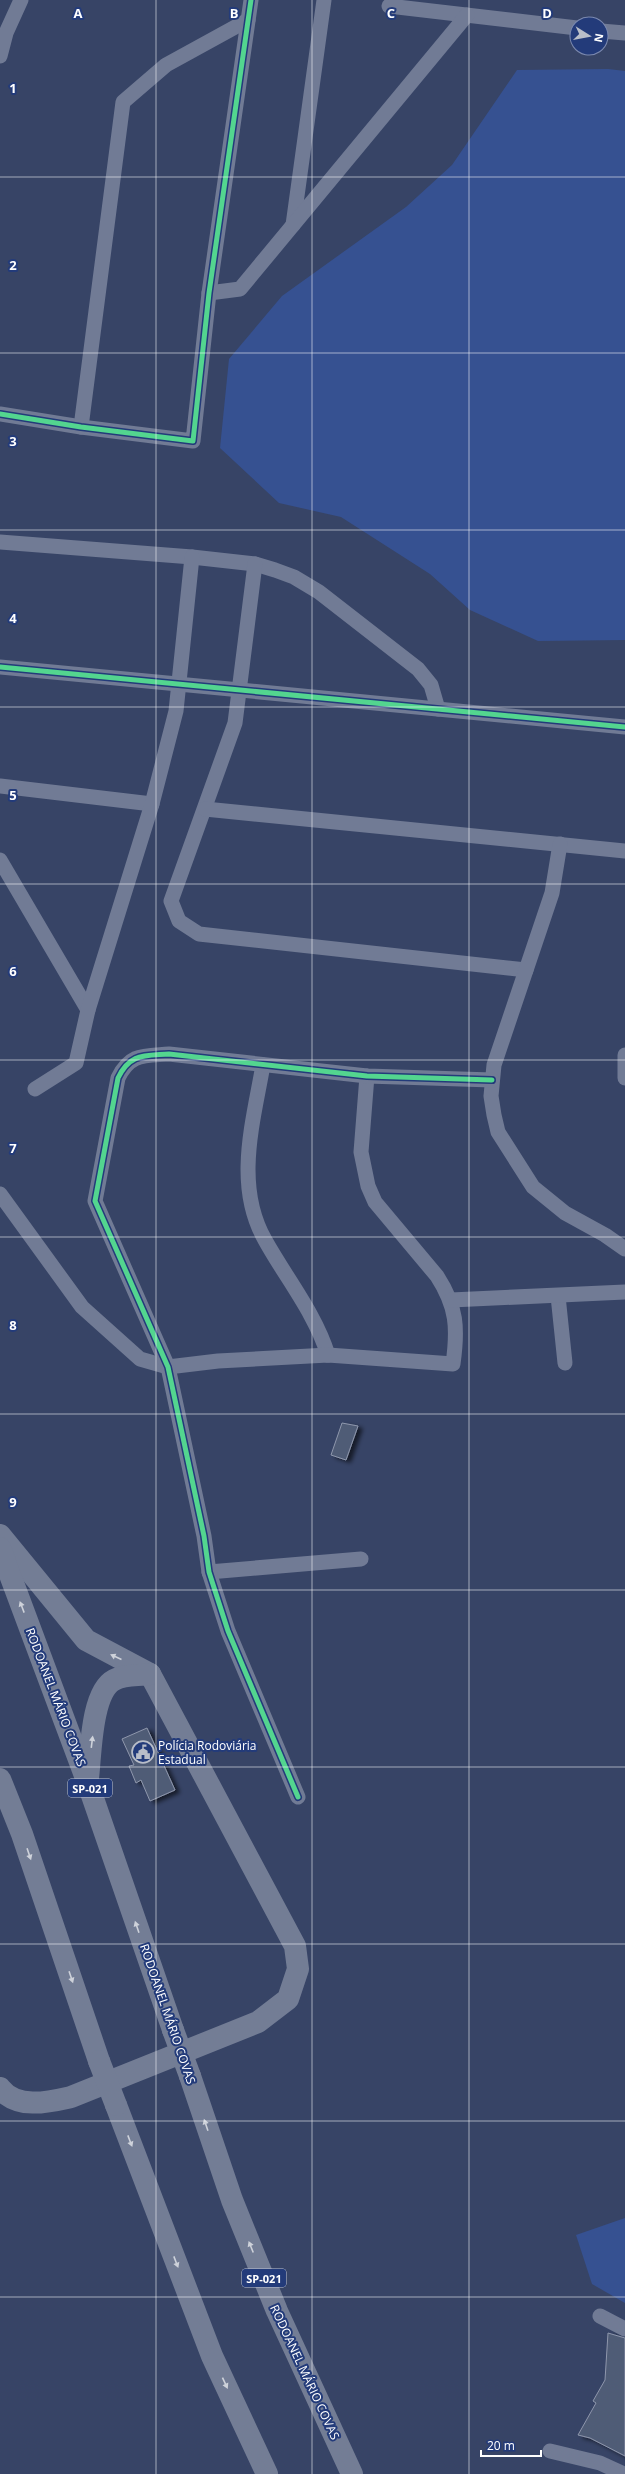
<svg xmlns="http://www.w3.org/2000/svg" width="625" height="2474" viewBox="0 0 625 2474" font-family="'Open Sans',sans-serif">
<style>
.green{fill:#365191}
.building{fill:#505b76;stroke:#8e97ac;filter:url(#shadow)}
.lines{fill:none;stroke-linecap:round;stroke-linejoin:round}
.minor{stroke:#717b95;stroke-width:15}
.motorway{stroke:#737d95;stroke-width:22}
.motorway-bridge{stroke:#737d95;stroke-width:22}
.cycleway-casing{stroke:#233b7a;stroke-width:8}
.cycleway{stroke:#53d58f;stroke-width:5}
.oneway{fill:#ced2da}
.grid{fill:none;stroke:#fff;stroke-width:1;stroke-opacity:0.55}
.labels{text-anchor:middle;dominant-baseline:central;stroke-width:4;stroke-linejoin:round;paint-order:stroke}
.shield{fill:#233b7a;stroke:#bdc4d7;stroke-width:1}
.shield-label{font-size:11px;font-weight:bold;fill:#fff}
.street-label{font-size:12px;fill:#fff;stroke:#233b7a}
.poi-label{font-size:12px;fill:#fff;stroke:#233b7a;text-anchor:start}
.grid-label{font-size:13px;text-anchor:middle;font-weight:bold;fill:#fff;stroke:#233b7a;stroke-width:4;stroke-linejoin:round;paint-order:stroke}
</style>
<defs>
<filter id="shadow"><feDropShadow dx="4.5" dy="2.5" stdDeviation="2" flood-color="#0009"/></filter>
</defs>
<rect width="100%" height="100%" fill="#374466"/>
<g class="green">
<polygon points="608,69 625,71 625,640 538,641 470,610 430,574 341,517 279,503 220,448 229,359 282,296 406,207 452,165 517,70"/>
<polygon points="625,2218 625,2303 592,2284 576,2235"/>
</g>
<g class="building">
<polygon points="342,1423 358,1426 346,1460 331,1455"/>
<polygon points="147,1728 175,1790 150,1801 141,1780 136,1783 129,1766 134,1765 122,1739"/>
<polygon points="608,2333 625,2338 625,2456 590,2438 578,2435 596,2403 593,2401 605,2380"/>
</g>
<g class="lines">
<g class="minor">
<polyline points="389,6 577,28"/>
<polyline points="601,31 625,33"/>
<polyline points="0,56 6,33 21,0"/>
<polyline points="293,225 324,0"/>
<polyline points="209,293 240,289 467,15"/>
<polyline points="0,414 81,427 193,441 209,293 251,0"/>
<polyline points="81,427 123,102 166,65 248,20"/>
<polyline points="0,542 192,557 255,564 275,570 294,577 319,592 418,669 431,685 438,709"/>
<polyline points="255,564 235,723 171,901 179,921 199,934 526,970"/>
<polyline points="0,667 625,727"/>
<polyline points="0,786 152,804"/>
<polyline points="205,809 625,851"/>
<polyline points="560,844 552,893 494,1065 491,1096 494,1115 498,1132 533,1187 565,1213 605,1235 625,1249"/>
<polyline points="0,860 88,1010"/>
<polyline points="625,1055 625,1078"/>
<path d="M263,1065C253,1123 234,1185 265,1240C286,1278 315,1313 328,1355"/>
<polyline points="35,1089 76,1063 88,1010 152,804 176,711 192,557"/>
<path d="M0,1194L82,1307L140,1359L168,1367L218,1361L328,1355L453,1364C458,1328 457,1307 437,1276L375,1202L368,1186L361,1152L367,1076"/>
<polyline points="558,1296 565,1363"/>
<polyline points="451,1300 625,1292"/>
<polyline points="209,1572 361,1559"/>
<path d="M298,1797L228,1631L209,1572L204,1536L168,1367L95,1201L118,1078C130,1053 144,1056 169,1054L367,1076L492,1080"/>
<polyline points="600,2316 625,2329"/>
<polyline points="550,2451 600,2463 624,2474"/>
</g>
<g class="motorway">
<path d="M0,1535L86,1640L150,1674L295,1946L298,1969L288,1999L258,2022L71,2097C49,2102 17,2110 0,2088"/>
<polyline points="0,1548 87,1781 173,2030"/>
<path d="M88,1778C91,1754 91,1692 114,1680C124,1674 139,1676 150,1674"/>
<polyline points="0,1779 22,1834 99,2061"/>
<polyline points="190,2076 232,2200 277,2311 352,2474"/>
<polyline points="116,2105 212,2356 267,2474"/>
</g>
<g class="motorway-bridge">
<polyline points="173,2030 190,2076"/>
<polyline points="99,2061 116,2105"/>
</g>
<g class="cycleway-casing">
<g id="cycleway">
<polyline points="0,414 81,427 193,441 209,293 251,0"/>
<polyline points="0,667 625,727"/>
<path d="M298,1797L228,1631L209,1572L204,1536L168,1367L95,1201L118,1078C130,1053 144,1056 169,1054L367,1076L492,1080"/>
</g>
</g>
<use href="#cycleway" class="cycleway"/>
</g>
<defs><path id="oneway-solid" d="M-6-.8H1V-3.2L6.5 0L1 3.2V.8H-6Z"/></defs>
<g class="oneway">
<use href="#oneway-solid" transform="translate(22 1607) rotate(-111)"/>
<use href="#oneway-solid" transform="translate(116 1657) rotate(-156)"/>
<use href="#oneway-solid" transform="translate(92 1742) rotate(-83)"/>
<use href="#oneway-solid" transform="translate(29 1854) rotate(71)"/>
<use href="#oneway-solid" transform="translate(137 1927) rotate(-109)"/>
<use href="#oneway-solid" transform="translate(71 1977) rotate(71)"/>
<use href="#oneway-solid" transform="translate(206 2125) rotate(-109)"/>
<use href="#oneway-solid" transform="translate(130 2141) rotate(69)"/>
<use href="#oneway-solid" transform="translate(251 2247) rotate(-112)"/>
<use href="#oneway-solid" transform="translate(176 2262) rotate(69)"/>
<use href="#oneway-solid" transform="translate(225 2383) rotate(65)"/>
</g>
<path class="grid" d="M156,0V2474M312,0V2474M469,0V2474M0,177H625M0,353H625M0,530H625M0,707H625M0,884H625M0,1060H625M0,1237H625M0,1414H625M0,1590H625M0,1767H625M0,1944H625M0,2121H625M0,2297H625"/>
<defs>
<g id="civic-ring" transform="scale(1.15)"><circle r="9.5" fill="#233b7a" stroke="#b9bec9" stroke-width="1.5"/><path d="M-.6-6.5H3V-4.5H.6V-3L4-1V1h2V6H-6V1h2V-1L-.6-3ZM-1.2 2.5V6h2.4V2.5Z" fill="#b9bec9"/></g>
</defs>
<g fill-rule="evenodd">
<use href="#civic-ring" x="143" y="1752"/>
</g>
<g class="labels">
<g class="shield">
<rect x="68" y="1779" width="44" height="18" rx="3"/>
<rect x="242" y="2269" width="44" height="18" rx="3"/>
</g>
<g class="shield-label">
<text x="90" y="1788">SP-021</text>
<text x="264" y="2278">SP-021</text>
</g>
<g class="street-label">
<text transform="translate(56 1697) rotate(69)">RODOANEL MÁRIO COVAS</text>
<text transform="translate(168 2014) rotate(71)">RODOANEL MÁRIO COVAS</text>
<text transform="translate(305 2372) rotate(65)">RODOANEL MÁRIO COVAS</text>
</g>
<g class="poi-label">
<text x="158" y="1745">Polícia Rodoviária<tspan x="158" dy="14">Estadual</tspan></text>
</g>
</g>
<g class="grid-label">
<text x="78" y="18">A</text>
<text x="234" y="18">B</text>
<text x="391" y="18">C</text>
<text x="547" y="18">D</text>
<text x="13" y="93">1</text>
<text x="13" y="270">2</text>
<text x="13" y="446">3</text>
<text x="13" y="623">4</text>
<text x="13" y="800">5</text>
<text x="13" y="976">6</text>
<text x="13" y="1153">7</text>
<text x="13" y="1330">8</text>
<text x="13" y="1507">9</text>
</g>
<g transform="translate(589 36) rotate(101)"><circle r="19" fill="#233b7a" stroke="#7b89af"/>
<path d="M0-3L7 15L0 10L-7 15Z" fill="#b9bec9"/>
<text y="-6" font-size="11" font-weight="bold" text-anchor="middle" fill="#ffffff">N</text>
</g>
<path d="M481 2450v6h60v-6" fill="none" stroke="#ffffff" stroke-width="2"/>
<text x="487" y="2450" font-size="12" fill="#ffffff" stroke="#233b7a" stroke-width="3" paint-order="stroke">20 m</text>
</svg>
